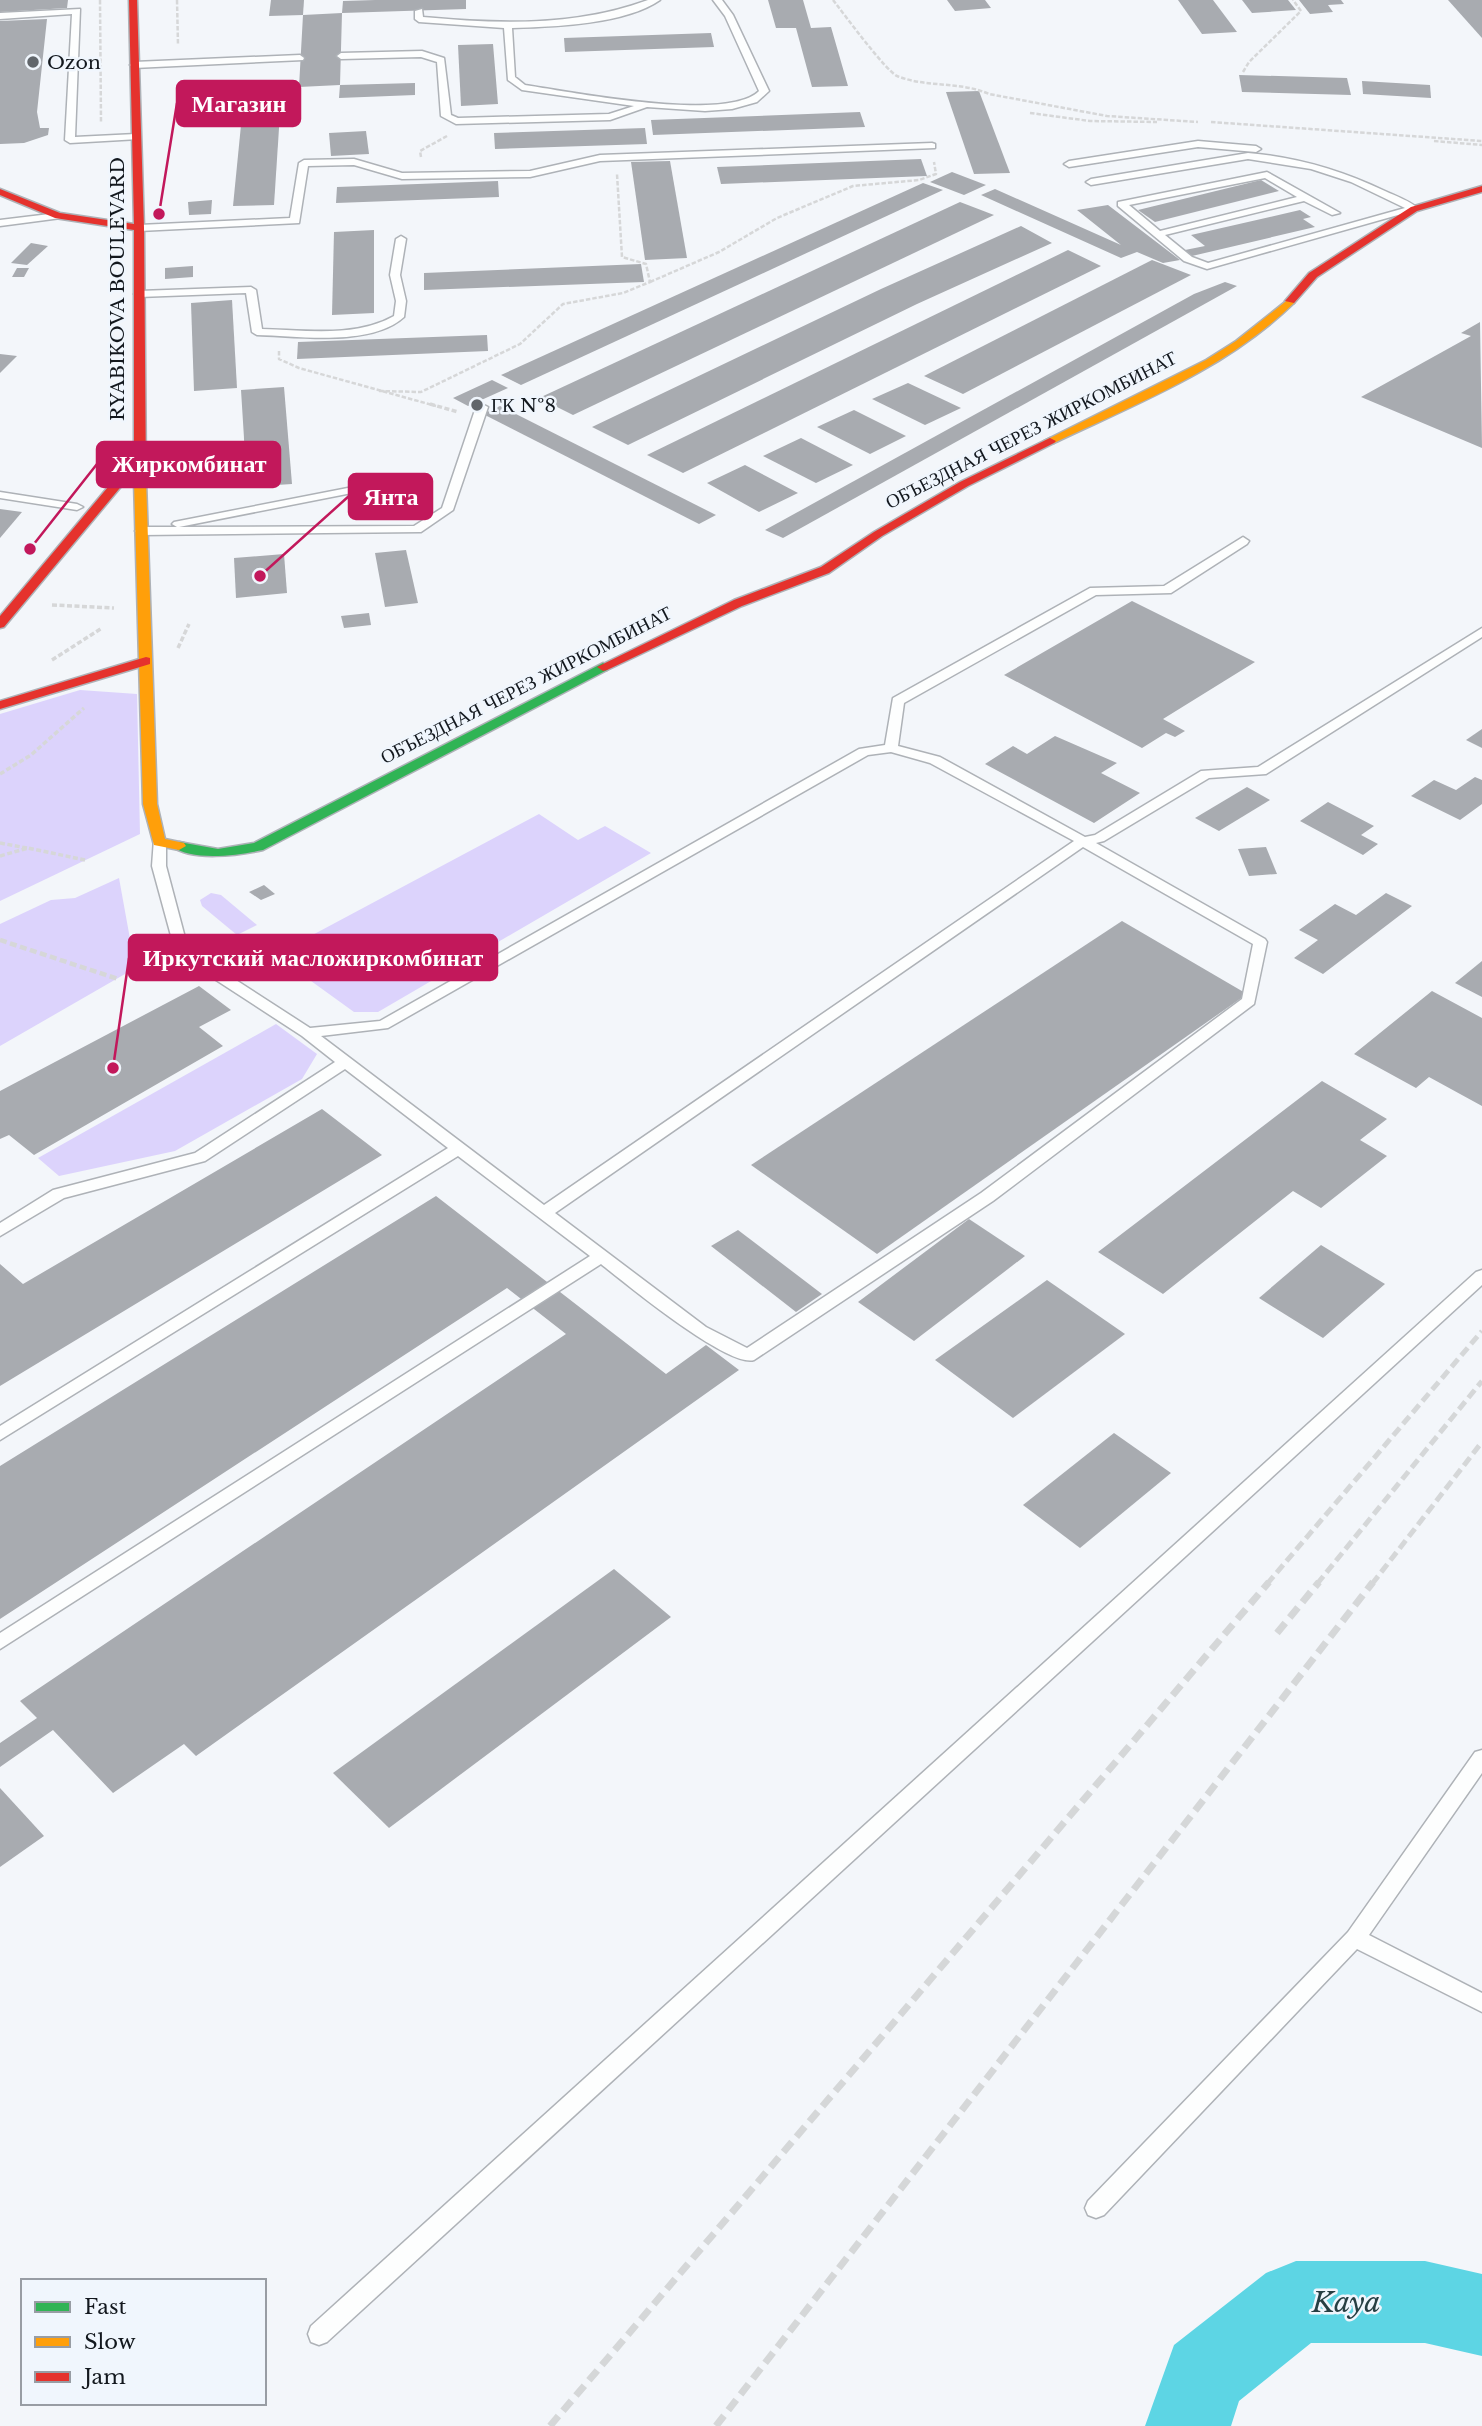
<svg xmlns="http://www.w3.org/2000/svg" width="1482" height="2426" viewBox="0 0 1482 2426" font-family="'Libre Baskerville',serif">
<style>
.green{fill:#dcd3fc}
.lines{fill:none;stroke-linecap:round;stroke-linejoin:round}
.river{fill:#5dd5e4;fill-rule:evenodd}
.building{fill:#a8abb0}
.lane-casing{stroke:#aeb2b7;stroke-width:3}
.fast-casing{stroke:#aeb2b7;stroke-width:3}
.slow-casing{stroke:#aeb2b7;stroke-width:3}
.jam-casing{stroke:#aeb2b7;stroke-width:3}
.path-far2{stroke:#d6d7d8;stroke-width:2.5;stroke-dasharray:4.5 2;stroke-linecap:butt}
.path-far1{stroke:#d6d7d8;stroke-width:3.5;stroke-dasharray:5 2.5;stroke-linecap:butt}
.path{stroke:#d6d7d8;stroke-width:4.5;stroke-dasharray:7 3.5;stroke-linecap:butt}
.lane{fill:#fdfefe;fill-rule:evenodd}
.fast{fill:#30b455;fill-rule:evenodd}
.slow{fill:#ff9f0a;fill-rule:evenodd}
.jam{fill:#e5322d;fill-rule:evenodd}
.rail-far1{stroke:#d5d7d8;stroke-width:5;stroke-dasharray:10 5;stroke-linecap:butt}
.rail{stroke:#d5d7d8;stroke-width:7;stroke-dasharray:13 7;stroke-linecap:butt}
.poi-dot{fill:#61666b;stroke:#f0f6fd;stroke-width:2.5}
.labels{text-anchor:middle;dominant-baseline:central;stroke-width:5;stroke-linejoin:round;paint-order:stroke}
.far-poi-label{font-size:19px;fill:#13181e;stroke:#f0f6fd;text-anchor:start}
.far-street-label{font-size:19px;fill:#13181e;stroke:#f0f6fd}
.near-water-label{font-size:28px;font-style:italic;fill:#263f43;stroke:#f0f6fd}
.leader{fill:none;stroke:#c2185b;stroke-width:2.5}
.callout-dot{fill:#c2185b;stroke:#f0f6fd;stroke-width:2.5}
.callout{fill:#c2185b;stroke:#c2185b;stroke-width:2.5}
.callout-label{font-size:24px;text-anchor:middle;font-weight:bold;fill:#fff}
</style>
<rect width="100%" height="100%" fill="#f3f6fa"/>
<g class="green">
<polygon points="80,690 137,694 140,834 0,901 0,714"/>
<polygon points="539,814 578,840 605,826 651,853 378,1012 354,1012 275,955"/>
<polygon points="119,878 134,961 125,974 0,1046 0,924 51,900 75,898"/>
<polygon points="211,893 221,895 257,925 237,935 202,906 200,900"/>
<polygon points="276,1024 317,1054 302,1079 175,1151 59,1176 38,1158"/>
</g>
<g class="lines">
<polygon class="river" points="1296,2261 1425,2261 1482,2274 1482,2356 1425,2343 1311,2343 1239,2401 1231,2426 1145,2426 1174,2345 1266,2273"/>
</g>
<g class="building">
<polygon points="0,0 68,0 67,8 0,12"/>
<polygon points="271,0 304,0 303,15 269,16"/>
<polygon points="375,0 466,0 466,9 342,13 343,1"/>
<polygon points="768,0 803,0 811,28 831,27 848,86 812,87 796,28 776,28"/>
<polygon points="947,0 985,0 991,8 955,11"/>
<polygon points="1178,0 1213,0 1237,32 1202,34"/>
<polygon points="1242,0 1288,0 1296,10 1252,13"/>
<polygon points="1299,0 1341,0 1344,4 1328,5 1333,12 1310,14"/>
<polygon points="1448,0 1482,0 1482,38"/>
<polygon points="342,13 340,85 415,83 415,95 339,98 340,85 299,87 303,15"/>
<polygon points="47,19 37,112 40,128 49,128 48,135 24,143 0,144 0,21"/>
<polygon points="711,33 714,47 565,52 564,38"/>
<polygon points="493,44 498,104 461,106 458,45"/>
<polygon points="1239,75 1347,78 1351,95 1242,92"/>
<polygon points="1362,81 1430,85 1431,98 1363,94"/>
<polygon points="979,91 1010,173 974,174 946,92"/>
<polygon points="860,112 865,127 653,135 651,120"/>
<polygon points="280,113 274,205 233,206 242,115"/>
<polygon points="645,128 647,144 495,149 494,133"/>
<polygon points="366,131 369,154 331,156 329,133"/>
<polygon points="921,159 927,176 721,184 717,167"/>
<polygon points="670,161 687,258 645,260 631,162"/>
<polygon points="952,172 986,185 964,195 930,182"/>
<polygon points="1261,180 1279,191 1155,222 1138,210"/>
<polygon points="498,181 499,197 336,203 337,187"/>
<polygon points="923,183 943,190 521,385 501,375"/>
<polygon points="995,189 1121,245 1077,210 1108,205 1180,260 1163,263 1137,252 1121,258 981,195"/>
<polygon points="212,200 211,214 189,215 188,202"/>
<polygon points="960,202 994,215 573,415 539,398"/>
<polygon points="1300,210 1311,217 1303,219 1315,227 1192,256 1185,250 1205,246 1191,235"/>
<polygon points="1021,226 1052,243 917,304 628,445 592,427 881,289"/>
<polygon points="374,230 374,313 332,315 334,232"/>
<polygon points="31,243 48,246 27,265 11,263"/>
<polygon points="1068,250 1101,266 683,473 647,455"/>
<polygon points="1152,260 1191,275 963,394 924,376"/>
<polygon points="641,264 644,282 424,290 424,273"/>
<polygon points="193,266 193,277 165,279 165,268"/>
<polygon points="17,268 29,268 24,277 12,277"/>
<polygon points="1225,282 1237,286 783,538 765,530 1194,294"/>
<polygon points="232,300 237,388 194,391 191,303"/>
<polygon points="1480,322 1482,448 1361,397 1471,336 1461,333"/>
<polygon points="487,335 488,351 297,359 298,342"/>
<polygon points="0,354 17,356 0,373"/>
<polygon points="492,380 508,388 468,406 453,398"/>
<polygon points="908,383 961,408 925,425 872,399"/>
<polygon points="284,387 292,484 247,487 241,390"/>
<polygon points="500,406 716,515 699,524 483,414"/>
<polygon points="854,410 906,436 870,454 817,427"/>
<polygon points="801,438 853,465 816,483 763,456"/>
<polygon points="745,465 798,493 759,512 707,483"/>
<polygon points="0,509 22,512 0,538"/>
<polygon points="406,550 418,603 385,607 375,553"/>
<polygon points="284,554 287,593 236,598 234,558"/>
<polygon points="1132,601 1255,662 1163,719 1185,731 1175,737 1166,733 1142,748 1004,675"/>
<polygon points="369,613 371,625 344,628 341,616"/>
<polygon points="1482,729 1482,748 1466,740"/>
<polygon points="1055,736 1117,763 1101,773 1140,793 1094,823 985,764 1013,746 1027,754"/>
<polygon points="1475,777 1482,780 1482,804 1460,820 1411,796 1434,780 1456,790"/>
<polygon points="1247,787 1270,800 1219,831 1195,818"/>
<polygon points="1328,802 1374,826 1361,835 1378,844 1363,855 1300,821"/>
<polygon points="1266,847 1277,874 1249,876 1238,849"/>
<polygon points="264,885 275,894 261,900 249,892"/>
<polygon points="1386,893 1412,906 1323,974 1294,958 1318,940 1299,930 1335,904 1356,915"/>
<polygon points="1122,921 1247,994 877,1254 751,1165"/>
<polygon points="1482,961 1482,997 1455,983"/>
<polygon points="199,986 231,1010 199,1027 223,1046 34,1155 9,1135 0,1139 0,1091"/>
<polygon points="1432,991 1482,1018 1482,1106 1429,1077 1416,1088 1354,1054"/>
<polygon points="1322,1081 1387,1119 1360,1140 1387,1156 1321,1208 1293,1191 1163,1294 1098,1252"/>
<polygon points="322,1109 382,1155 0,1386 0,1264 23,1284"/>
<polygon points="436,1196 666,1374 706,1345 739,1370 196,1756 184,1744 113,1793 53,1730 0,1767 0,1743 37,1718 20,1701 566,1334 507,1288 0,1619 0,1466"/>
<polygon points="969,1219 1025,1256 914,1341 858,1302"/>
<polygon points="738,1230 822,1294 796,1312 711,1246"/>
<polygon points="1321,1245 1385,1284 1323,1338 1259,1298"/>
<polygon points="1047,1280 1125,1334 1013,1418 935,1360"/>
<polygon points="1114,1433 1171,1473 1080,1548 1023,1505"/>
<polygon points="614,1569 671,1617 389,1828 333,1773"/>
<polygon points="0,1788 44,1836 0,1867"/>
</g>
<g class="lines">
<g class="lane-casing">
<g id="lane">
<path d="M648,0H660C626,24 554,27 512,28L515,77L525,85C571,92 727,123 759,91L725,16L713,0H722L733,15L769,91L757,102L732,109L705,111L647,107L610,120L456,124L441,116L437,62L421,57L341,59L337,56L341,53L422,51L444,58L451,115L458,118L609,114L634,106L522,90L508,80L504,28L419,22L415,19V11L422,9L423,17C500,24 574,27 648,0Z"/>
<polygon points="80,9 75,137 136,134 139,135 139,139 70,143 65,140 72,14 0,19 0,13"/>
<polygon points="300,55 304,58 303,60 134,68 130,65 134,62"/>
<polygon points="1198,141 1256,146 1261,149 1256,152 1198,147 1069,167 1064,164 1069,161"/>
<polygon points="932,143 935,144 935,148 600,161 530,177 402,179 354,165 308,166 299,223 139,231 134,228 139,225 290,218 299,163 304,160 354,159 402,173 530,171 600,155"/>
<path d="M1248,153C1297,157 1341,170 1385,191C1396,196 1410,201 1419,209L1207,269L1184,261L1118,206V202L1267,172L1340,213L1332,215L1304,201L1165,235L1192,257L1208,263L1405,208L1351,182L1311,169L1248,159L1091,185L1086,182L1091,179ZM1265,178L1297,197L1160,231L1129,205Z"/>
<polygon points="58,213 61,214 61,218 0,226 0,220"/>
<path d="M401,236L406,239L400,275L406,301L404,317C371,347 299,336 257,335L252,332L246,293L139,297L134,294L139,291L251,287L256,290L262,329C305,330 355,338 394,316L396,301L390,275L396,239Z"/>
<polygon points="482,404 488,407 453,510 421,532 141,535 135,531 141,527 177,527 172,524 174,522 358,486 362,487 362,491 179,527 414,526 442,508 476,407"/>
<polygon points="0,492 77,504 83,507 77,510 0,498"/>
<path d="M1243,537L1249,541L1247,544L1171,593L1096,595L904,703L898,746L940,757L1085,837L1095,835L1201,771L1258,767L1482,628V637L1266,774L1209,778L1104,841L1096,843L1265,939L1267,942L1254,1004L993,1201L754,1360C728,1368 625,1283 601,1264L0,1649V1633L590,1256L458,1156L0,1440V1426L448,1148L345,1069L205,1161L64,1198L0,1236V1223L53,1190L195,1153L335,1062L302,1036L176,954L152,866L154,839H164L166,842V866L188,949L310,1028L380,1021L859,749L885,745L893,698L1090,588L1164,586ZM891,752L930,763L1074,841L544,1205L321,1036L388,1028L868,755ZM1083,847L1253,944L1242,999L981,1193L747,1348L706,1327L555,1213Z"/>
<polygon points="1482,1270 1482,1285 327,2342 319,2345 311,2342 308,2334 311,2326 1476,1272"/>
<polygon points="1482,1750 1482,1773 1369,1935 1482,1993 1482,2012 1357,1949 1104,2215 1096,2218 1088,2215 1085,2208 1088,2201 1348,1932 1475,1752"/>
</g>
</g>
<g class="fast-casing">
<path id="fast" d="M603,663L609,667L607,670L263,850C239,855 192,862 172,846L179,842L218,849L254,843Z"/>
</g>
<g class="slow-casing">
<g id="slow">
<path d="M1290,298L1295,301L1294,303C1226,369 1138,403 1054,443L1044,441L1206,360L1236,341Z"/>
<polygon points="140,478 146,481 157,804 165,839 184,843 186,846 179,850 154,845 143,804 134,481"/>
</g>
</g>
<g class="jam-casing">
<g id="jam">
<polygon points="129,0 137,0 144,228 146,481 136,483 134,471 4,627 0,628 0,616 134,456 134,230 55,218 0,195 0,189 60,213 134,224"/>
<polygon points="1482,186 1482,192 1417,211 1317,277 1294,303 1285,301 1309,273 1411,207"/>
<polygon points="1050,438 1056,441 1054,443 968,486 882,536 829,573 742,606 607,670 603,671 597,667 734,600 821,567 874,532 960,482"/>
<polygon points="146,657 150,658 150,664 0,709 0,701"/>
</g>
</g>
<g class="path-far2">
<polyline points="100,0 101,122"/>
<polyline points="177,0 178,45"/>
<path d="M833,0C844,14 885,70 897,76C927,88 960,81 989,94L1107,116L1198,122"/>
<polyline points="1243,72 1249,62 1301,11 1293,0"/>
<polyline points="1030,113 1090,121 1157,122"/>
<polyline points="1211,122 1482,141"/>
<polyline points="1434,141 1482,145"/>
<polyline points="421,157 420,151 447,136"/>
<polyline points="650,282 719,252 777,218 853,186 919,180 936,174 934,162"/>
<polyline points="279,351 279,359 299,368 436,406"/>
<polyline points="379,391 421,392 520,344 563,304 623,293 650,282 646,264 622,257 617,174"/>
</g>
<g class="path-far1">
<polyline points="430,404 458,412"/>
<polyline points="52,605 114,608"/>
<polyline points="178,648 189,624"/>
<polyline points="52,660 102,628"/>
<polyline points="0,774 31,755 84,708"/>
<polyline points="0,843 27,848"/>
<polyline points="0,856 28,848 85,860"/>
</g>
<polyline class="path" points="0,940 118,979"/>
<use href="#lane" class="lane"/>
<use href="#fast" class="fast"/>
<use href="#slow" class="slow"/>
<use href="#jam" class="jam"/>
<g class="rail-far1">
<polyline points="1267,1584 1482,1331"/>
<polyline points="1317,1584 1482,1381"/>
<polyline points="1372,1584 1482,1442"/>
</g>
<g class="rail">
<polyline points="1277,1633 1319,1582"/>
<polyline points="550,2426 1269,1582"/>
<polyline points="716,2426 1373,1582"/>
</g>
</g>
<g class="poi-dot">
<circle cx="33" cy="62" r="7"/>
<circle cx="477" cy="405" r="7"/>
</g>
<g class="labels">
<g class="far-poi-label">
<text x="47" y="62">Ozon</text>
<text x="491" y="405">ГК №8</text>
</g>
<g class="far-street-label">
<text transform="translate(117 289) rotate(-90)">RYABIKOVA BOULEVARD</text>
<text transform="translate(1031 430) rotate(-27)">ОБЪЕЗДНАЯ ЧЕРЕЗ ЖИРКОМБИНАТ</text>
<text transform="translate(526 685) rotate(-27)">ОБЪЕЗДНАЯ ЧЕРЕЗ ЖИРКОМБИНАТ</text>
</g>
<g class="near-water-label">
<text x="1346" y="2302">Kaya</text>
</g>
</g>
<path class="leader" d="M159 214L177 103M30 549L97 464M260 576L349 496M113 1068L129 958"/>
<g class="callout-dot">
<circle cx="159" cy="214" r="7"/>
<circle cx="30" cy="549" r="7"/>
<circle cx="260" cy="576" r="7"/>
<circle cx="113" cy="1068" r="7"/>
</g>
<g class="callout">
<rect x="177" y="81" width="123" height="45" rx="7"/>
<rect x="97" y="442" width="183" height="45" rx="7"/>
<rect x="349" y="474" width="83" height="45" rx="7"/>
<rect x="129" y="935" width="368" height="45" rx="7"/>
</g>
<g class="callout-label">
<text x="239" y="112">Магазин</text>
<text x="189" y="472">Жиркомбинат</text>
<text x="391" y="505">Янта</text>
<text x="313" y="966">Иркутский масложиркомбинат</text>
</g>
<rect x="21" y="2279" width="245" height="126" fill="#f0f6fd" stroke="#989da4" stroke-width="2"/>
<rect x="35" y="2302" width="35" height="10" fill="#30b455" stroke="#989da4" stroke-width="2"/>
<text x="84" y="2314" font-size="21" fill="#13181e">Fast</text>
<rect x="35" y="2337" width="35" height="10" fill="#ff9f0a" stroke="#989da4" stroke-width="2"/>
<text x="84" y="2349" font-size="21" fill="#13181e">Slow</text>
<rect x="35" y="2372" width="35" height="10" fill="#e5322d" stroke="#989da4" stroke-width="2"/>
<text x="84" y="2384" font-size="21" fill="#13181e">Jam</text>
</svg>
